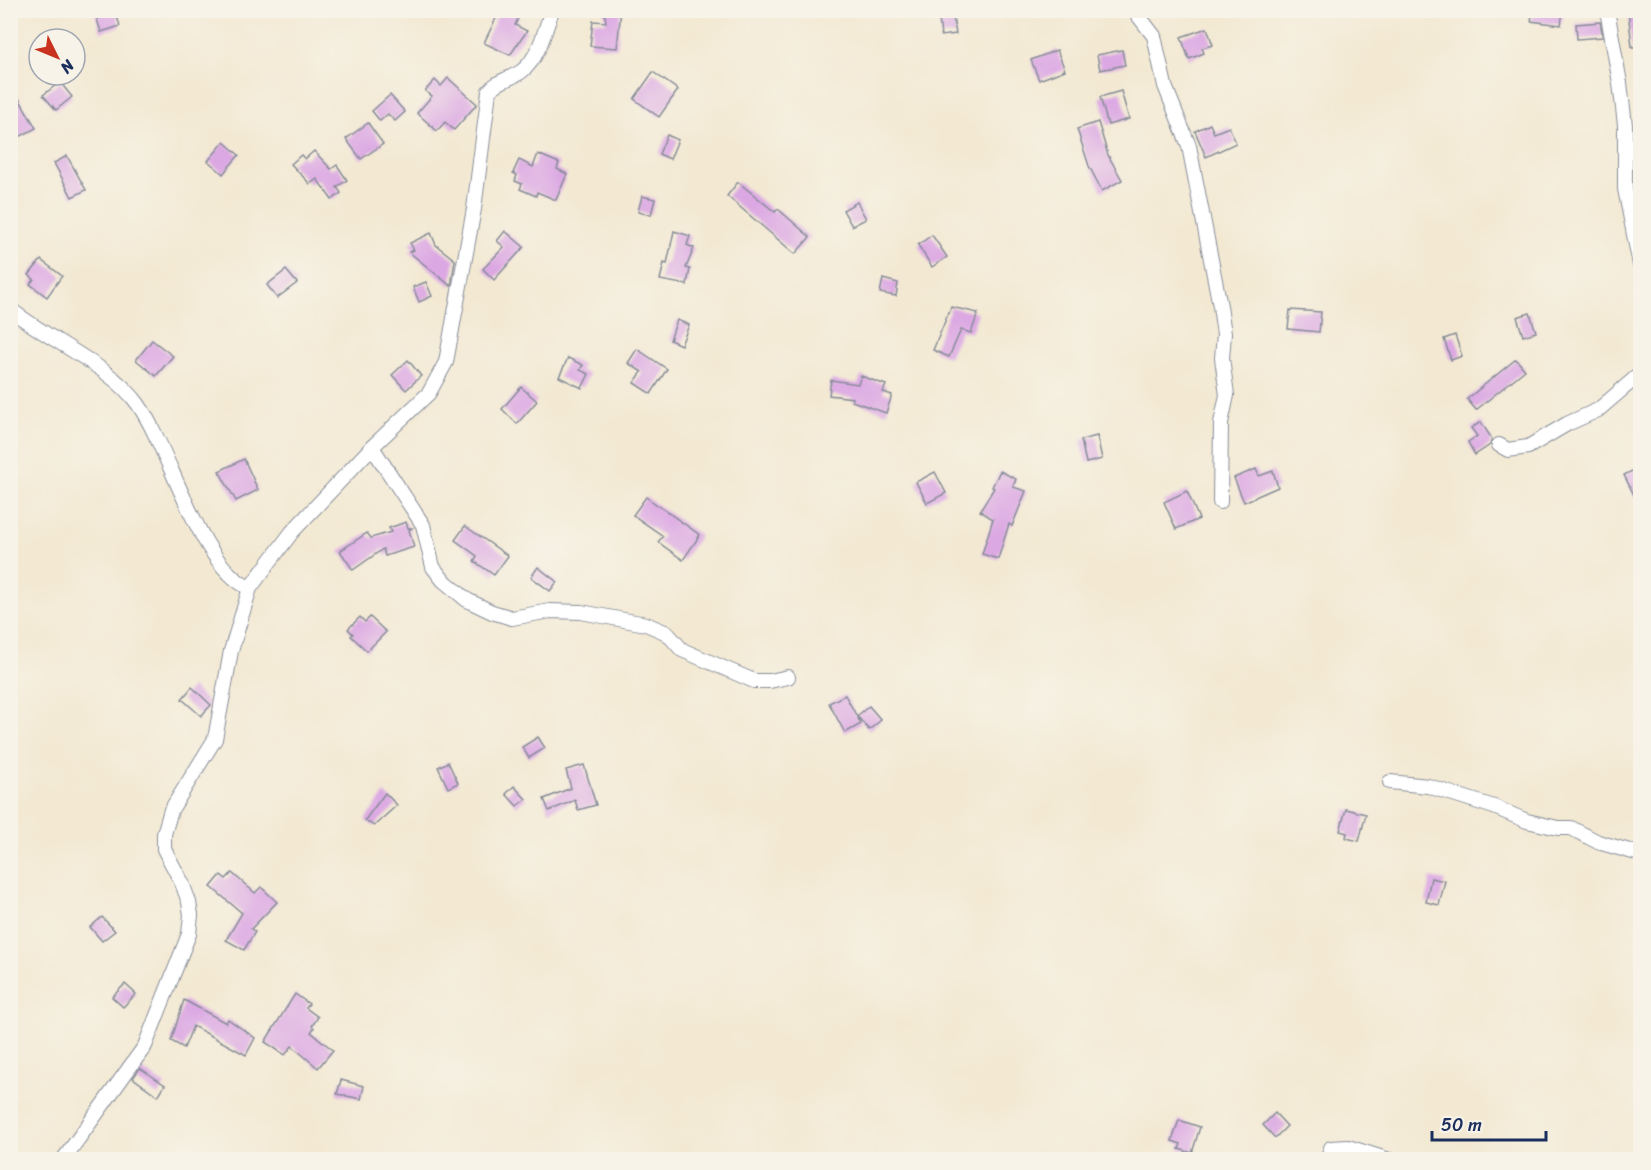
<svg xmlns="http://www.w3.org/2000/svg" width="1651" height="1170" viewBox="0 0 1651 1170" font-family="Sriracha,sans-serif">
<style>
.building{fill:#dca8e3}
.lines{fill:none;stroke-linecap:round;stroke-linejoin:round}
.street-casing{stroke:#878c98;stroke-width:16}
.street{stroke:#fff;stroke-width:14}
</style>
<rect width="100%" height="100%" fill="#f7f3e8"/>
<filter id="ink" filterUnits="userSpaceOnUse"><feTurbulence type="fractalNoise" baseFrequency=".0167" numOctaves="2"/><feDisplacementMap in="SourceGraphic" scale="12" xChannelSelector="R" yChannelSelector="G"/><feConvolveMatrix kernelMatrix="1 2 1 2 8 2 1 2 1" color-interpolation-filters="sRGB"/></filter>
<filter id="wash" filterUnits="userSpaceOnUse"><feTurbulence type="fractalNoise" baseFrequency=".008" numOctaves="4" result="noise"/><feDisplacementMap in="SourceGraphic" scale="24" xChannelSelector="R" yChannelSelector="G"/><feGaussianBlur stdDeviation="1.35" result="paint"/><feColorMatrix in="noise" values="0 0 0 0 0 0 0 0 0 0 0 0 0 0 0 0 0 1.4 0 .05"/><feComposite in="paint" operator="in"/></filter>
<g filter="url(#wash)">
<rect width="100%" height="100%" fill="#f3e9d3"/>
<g id="blocks">
<g class="building">
<polygon points="94,10 115,10 120,26 101,32"/>
<polygon points="500,10 513,10 520,14 515,25 527,31 510,55 484,43"/>
<polygon points="604,10 621,10 617,48 590,46 593,21 606,22"/>
<polygon points="1533,10 1563,10 1561,25 1531,21"/>
<polygon points="1628,10 1641,10 1641,47 1632,47"/>
<polygon points="953,17 956,34 941,36 939,19"/>
<polygon points="1600,22 1603,37 1577,39 1576,24"/>
<polygon points="1207,28 1213,45 1202,48 1204,53 1189,59 1181,37"/>
<polygon points="1057,50 1065,70 1039,80 1031,60"/>
<polygon points="1122,50 1125,65 1100,70 1097,55"/>
<polygon points="653,72 678,90 659,117 634,99"/>
<polygon points="448,78 477,104 454,130 445,122 437,131 417,113 432,96 425,91 435,80 441,86"/>
<polygon points="60,82 72,97 56,110 43,95"/>
<polygon points="10,83 36,128 10,142"/>
<polygon points="1121,91 1129,119 1108,125 1100,97"/>
<polygon points="390,95 405,112 395,121 388,114 380,121 372,111"/>
<polygon points="1098,122 1108,155 1122,180 1102,191 1089,166 1077,129"/>
<polygon points="368,123 383,144 361,159 346,139"/>
<polygon points="1210,124 1214,133 1229,127 1236,143 1206,157 1195,131"/>
<polygon points="667,135 678,140 670,159 659,154"/>
<polygon points="224,142 239,155 223,174 208,161"/>
<polygon points="314,151 331,169 337,165 347,180 337,187 341,193 332,200 317,179 310,184 291,164 301,155 305,159"/>
<polygon points="538,154 559,163 557,169 567,174 556,200 537,192 536,196 520,189 522,184 515,181 517,175 513,173 519,160 533,167"/>
<polygon points="67,156 86,190 72,197 54,163"/>
<polygon points="738,182 775,212 778,209 810,237 795,254 727,196"/>
<polygon points="642,196 655,199 651,215 638,212"/>
<polygon points="857,202 866,219 852,226 843,210"/>
<polygon points="505,231 524,247 494,280 483,269 504,247 497,241"/>
<polygon points="674,231 690,236 687,245 694,248 686,268 690,269 687,285 660,280 664,263 667,264"/>
<polygon points="431,233 436,245 455,260 451,286 409,252 414,250 410,243"/>
<polygon points="932,235 947,257 932,267 918,245"/>
<polygon points="41,260 62,276 47,297 30,284 34,279 29,275"/>
<polygon points="286,270 297,283 277,298 267,285"/>
<polygon points="883,279 898,283 896,296 880,293"/>
<polygon points="426,282 432,296 419,302 413,287"/>
<polygon points="951,307 978,313 971,333 961,330 949,357 933,350"/>
<polygon points="1290,310 1321,312 1319,332 1288,329"/>
<polygon points="1530,313 1536,332 1523,336 1517,317"/>
<polygon points="677,320 689,325 681,345 670,340"/>
<polygon points="1455,335 1462,356 1451,360 1444,339"/>
<polygon points="152,340 173,356 156,376 136,360"/>
<polygon points="637,349 667,369 651,394 634,383 642,372 628,363"/>
<polygon points="568,358 583,365 580,370 589,374 582,388 559,377"/>
<polygon points="1516,359 1525,370 1476,410 1467,399"/>
<polygon points="408,360 421,376 406,390 392,375"/>
<polygon points="861,376 886,385 883,392 892,395 886,413 852,401 853,398 829,395 831,380 858,384"/>
<polygon points="521,387 537,401 517,424 502,409"/>
<polygon points="1481,422 1492,439 1490,445 1475,455 1468,442 1477,436 1471,428"/>
<polygon points="1097,436 1102,459 1086,463 1081,440"/>
<polygon points="244,459 258,490 236,501 219,471"/>
<polygon points="1256,469 1259,476 1273,471 1278,487 1244,502 1234,478"/>
<polygon points="1636,469 1641,478 1641,509 1624,475"/>
<polygon points="1000,471 1016,479 1013,487 1026,491 1012,526 1009,524 998,559 982,554 993,519 980,511 994,488 992,487"/>
<polygon points="935,472 946,493 927,503 916,482"/>
<polygon points="1187,491 1199,519 1176,529 1164,502"/>
<polygon points="646,497 700,535 683,560 658,542 663,536 633,515"/>
<polygon points="406,522 408,528 412,528 409,530 414,547 385,556 383,549 353,570 340,551 367,533 371,538 391,532 389,528"/>
<polygon points="465,526 508,556 494,575 474,561 477,556 455,540"/>
<polygon points="538,567 557,582 550,591 531,577"/>
<polygon points="360,617 365,622 370,617 386,632 367,651 351,636 353,634 348,629"/>
<polygon points="192,687 211,705 201,716 182,699"/>
<polygon points="845,695 861,724 845,733 829,703"/>
<polygon points="869,706 881,720 869,730 857,716"/>
<polygon points="538,737 545,748 529,758 522,747"/>
<polygon points="448,762 458,783 448,788 438,767"/>
<polygon points="584,765 596,805 578,810 575,800 549,811 544,799 571,788 566,770"/>
<polygon points="514,786 526,799 517,806 506,794"/>
<polygon points="385,793 397,805 374,826 365,820"/>
<polygon points="1346,809 1366,814 1359,841 1346,838 1347,833 1340,831"/>
<polygon points="232,873 255,893 261,887 277,902 251,929 255,932 244,950 226,940 242,913 211,887 221,875 226,879"/>
<polygon points="1431,878 1445,881 1439,905 1426,902"/>
<polygon points="102,917 115,931 102,941 90,927"/>
<polygon points="125,984 136,994 123,1007 112,997"/>
<polygon points="295,994 309,1004 306,1008 318,1017 312,1026 314,1028 311,1032 333,1050 318,1068 292,1046 285,1055 265,1042"/>
<polygon points="184,1000 226,1023 228,1019 255,1038 246,1055 193,1026 184,1048 171,1041"/>
<polygon points="140,1068 165,1085 158,1096 133,1078"/>
<polygon points="341,1080 364,1086 361,1099 337,1094"/>
<polygon points="1275,1113 1287,1126 1275,1138 1263,1125"/>
<polygon points="1179,1120 1200,1127 1192,1153 1179,1149 1181,1144 1172,1141"/>
</g>
</g>
</g>
<g filter="url(#ink)">
<use href="#blocks" fill-opacity="0" stroke="#878c98" stroke-width="1.5"/>
<g class="lines">
<g class="street-casing">
<g id="street">
<polyline points="1134,10 1154,36 1165,86 1189,146 1220,306 1224,334 1222,358 1227,395 1221,423 1220,502"/>
<polyline points="1607,10 1620,83 1625,125 1625,189 1640,265"/>
<path d="M10,309C48,340 111,366 138,404C171,451 199,567 250,588"/>
<polyline points="1499,445 1508,450 1528,447 1567,424 1598,410 1640,374"/>
<polyline points="372,447 423,525 433,567 443,580 467,600 492,612 512,618 550,611 581,612 646,624 667,633 682,650 754,681 770,681 788,677"/>
<polyline points="1390,782 1428,786 1494,807 1527,821 1558,828 1571,828 1598,842 1640,854"/>
<path d="M63,1160L145,1046L189,934L191,915L189,902L182,883L164,849V834L171,810L215,739L231,651L250,588L292,532L372,447L429,393L446,362L474,209L489,91C498,80 511,79 522,71C539,58 545,30 552,10"/>
<polyline points="1327,1160 1331,1148 1348,1147 1389,1160"/>
</g>
</g>
<use href="#street" class="street"/>
</g>
</g>
<rect width="1651" height="1170" fill="none" stroke="#f7f3e8" stroke-width="36"/>
<g transform="translate(57 57) rotate(133)"><circle r="28" fill="#f7f3e8" stroke="#9fa5b1" stroke-width="1.5"/>
<path d="M0-4.5L10 22L0 15L-10 22Z" fill="#c8321e"/>
<text y="-9" font-size="16" font-weight="bold" text-anchor="middle" fill="#1b2f5e">N</text>
</g>
<path d="M1432 1131v9h114v-9" fill="none" stroke="#1b2f5e" stroke-width="3"/>
<text x="1441" y="1131" font-size="18" fill="#1b2f5e" stroke="#f7f3e8" stroke-width="4.5" paint-order="stroke">50 m</text>
</svg>
